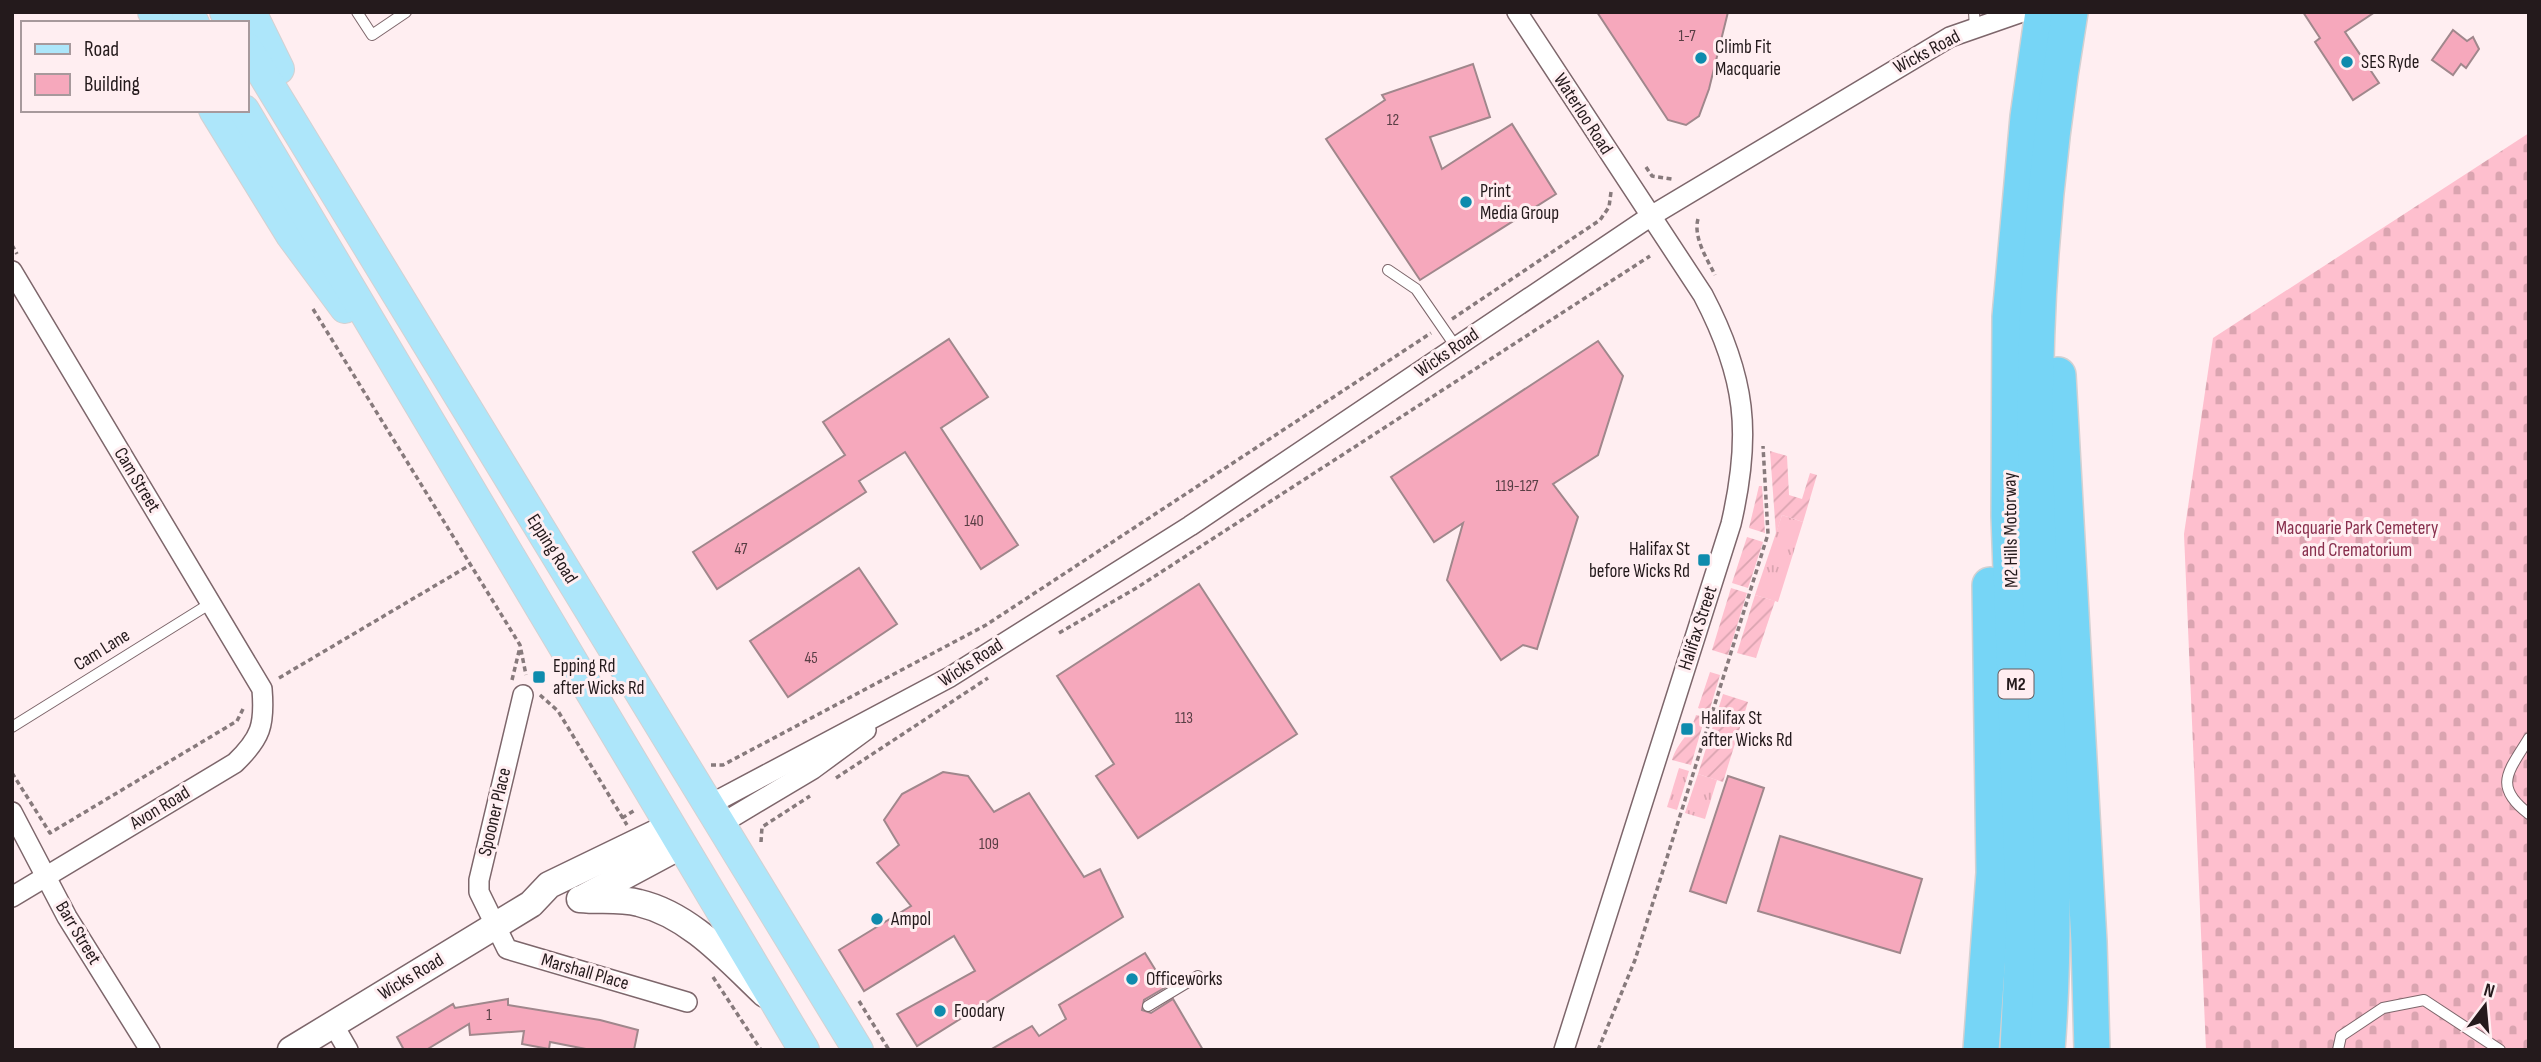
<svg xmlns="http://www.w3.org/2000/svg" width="2541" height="1062" viewBox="0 0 2541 1062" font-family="'Sofia Sans Condensed',sans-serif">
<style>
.grass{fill:url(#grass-tufts)}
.cemetery{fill:url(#cemetery-stones)}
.garden{fill:url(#garden-furrows)}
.building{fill:#f6a8bc;stroke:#a0878c;stroke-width:2}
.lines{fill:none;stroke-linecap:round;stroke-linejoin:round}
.lane-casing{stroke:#7d666b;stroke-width:12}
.street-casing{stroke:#7d666b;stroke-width:22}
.secondary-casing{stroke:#7d666b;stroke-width:29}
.primary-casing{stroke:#d3d1d2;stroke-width:32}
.highway-casing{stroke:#d3d1d2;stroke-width:38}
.path{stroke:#877a7c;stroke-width:3.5;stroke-dasharray:5 3.5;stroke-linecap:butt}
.lane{stroke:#fff;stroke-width:10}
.street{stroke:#fff;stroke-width:19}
.secondary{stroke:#fff;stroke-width:26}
.primary{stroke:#ade6fa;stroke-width:30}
.highway{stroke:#76d5f6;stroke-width:35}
.poi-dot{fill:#0e8bad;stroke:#ffeef1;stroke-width:2.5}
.labels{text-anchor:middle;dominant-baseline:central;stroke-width:6;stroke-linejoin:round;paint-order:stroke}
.number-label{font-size:16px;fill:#583e44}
.shield{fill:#ffeef1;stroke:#665a5c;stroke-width:2}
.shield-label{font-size:18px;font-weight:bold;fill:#241a1c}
.poi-label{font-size:19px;fill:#241a1c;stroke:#ffeef1;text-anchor:start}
.street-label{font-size:19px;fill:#241a1c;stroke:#ffeef1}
.park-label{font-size:19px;fill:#882f4d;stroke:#ffeef1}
</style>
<defs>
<pattern id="grass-tufts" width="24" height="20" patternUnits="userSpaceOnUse" patternTransform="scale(1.75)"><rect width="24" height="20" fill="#febfce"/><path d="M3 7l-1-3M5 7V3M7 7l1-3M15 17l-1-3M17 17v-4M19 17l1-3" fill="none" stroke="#daa4b0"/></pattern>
<pattern id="cemetery-stones" width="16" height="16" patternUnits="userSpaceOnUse" patternTransform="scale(1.75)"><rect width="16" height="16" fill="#febfce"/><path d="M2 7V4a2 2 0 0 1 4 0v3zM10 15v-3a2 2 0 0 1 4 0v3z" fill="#daa4b0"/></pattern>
<pattern id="garden-furrows" width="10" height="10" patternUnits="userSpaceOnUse" patternTransform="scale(1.75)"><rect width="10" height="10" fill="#febfce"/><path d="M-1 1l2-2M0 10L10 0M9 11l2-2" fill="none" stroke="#daa4b0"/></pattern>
</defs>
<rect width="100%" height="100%" fill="#ffeef1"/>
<g class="grass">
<polygon points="1782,515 1803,522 1778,602 1755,595"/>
<polygon points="1679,768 1689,771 1677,810 1667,807"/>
<polygon points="1698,774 1717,780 1705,819 1685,813"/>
</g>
<polygon class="cemetery" points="2529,133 2529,1050 2206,1050 2184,534 2213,338"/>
<g class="garden">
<polygon points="1770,451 1787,456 1789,495 1802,499 1810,473 1817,475 1803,522 1782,515 1776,534"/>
<polygon points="1759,486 1762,486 1765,533 1749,528"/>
<polygon points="1747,537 1763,542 1748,588 1732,583"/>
<polygon points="1731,588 1747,593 1728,655 1712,650"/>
<polygon points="1755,595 1775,601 1756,658 1737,653"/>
<polygon points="1710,672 1720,675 1709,712 1698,708"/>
<polygon points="1723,694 1748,702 1723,782 1698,774"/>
<path d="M1696,715L1705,717L1691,765L1672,760C1677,743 1690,735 1696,715Z"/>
</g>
<g class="building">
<polygon points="1597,12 1728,12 1709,89 1699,116 1686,125 1668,120"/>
<polygon points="2303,12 2375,12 2345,32 2379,83 2353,100 2315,42 2320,38"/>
<polygon points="2453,30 2467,41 2473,37 2479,49 2466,68 2461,64 2453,75 2432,60"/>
<polygon points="1473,64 1490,117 1430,137 1442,169 1512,124 1556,194 1420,280 1326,139 1385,100 1382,95"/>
<polygon points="949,339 988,397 941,428 1018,545 981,569 905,452 859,481 866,492 717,589 693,552 845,455 823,422"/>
<polygon points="1598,341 1623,376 1598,455 1553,484 1578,517 1537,649 1523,645 1501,660 1447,580 1463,523 1434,542 1391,477"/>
<polygon points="859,568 897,624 788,697 750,641"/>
<polygon points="1199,584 1297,734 1138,838 1096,776 1114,764 1057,676"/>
<polygon points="943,772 968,776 994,812 1029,793 1084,877 1100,869 1123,917 917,1046 897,1014 975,971 954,936 864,991 839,950 911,906 877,863 899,845 884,820 902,794"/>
<polygon points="1728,776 1764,788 1726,903 1690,891"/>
<polygon points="1780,836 1922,879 1900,953 1758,911"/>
<polygon points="1145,953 1166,987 1144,1000 1142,1010 1151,1013 1173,999 1203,1050 990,1050 1032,1026 1039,1036 1066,1019 1059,1005"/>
<polygon points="508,999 508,1005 600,1020 638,1030 634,1050 591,1050 550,1042 549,1049 522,1044 524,1031 470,1035 469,1024 426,1050 404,1050 397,1037 453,1004 455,1008"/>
</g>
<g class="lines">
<g class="lane-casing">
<g id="lane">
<polyline points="357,12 372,35 406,12"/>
<polyline points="1974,12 1975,28"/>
<polyline points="1388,270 1416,289 1456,347"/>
<polyline points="12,727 211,603"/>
<path d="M2529,738C2509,771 2492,786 2529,814"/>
<polyline points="1148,1006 1198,976"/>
<polyline points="2338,1050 2341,1036 2383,1008 2424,1000 2500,1050"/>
</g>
</g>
<g class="street-casing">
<g id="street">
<path d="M1517,12L1703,295C1746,377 1752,434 1731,524L1564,1050"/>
<path d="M12,271L262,689C265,725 261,738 235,763L12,897"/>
<polyline points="523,695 479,880 479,892 507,949 687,1002"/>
<polyline points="709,805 950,677 1190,526 1651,216 1950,37 2022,12"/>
<polyline points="12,812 67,917 150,1050"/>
<polyline points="721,824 813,769 866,730"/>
<polyline points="333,1024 348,1050"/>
</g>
</g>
<g class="secondary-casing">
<g id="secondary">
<polyline points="585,897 682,845"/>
<path d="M580,899C600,901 620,898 639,903C690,915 728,959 765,994"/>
<polyline points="291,1050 531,904 549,885 671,826"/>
</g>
</g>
<g class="primary-casing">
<g id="primary">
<polyline points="153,12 160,23"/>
<polyline points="187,12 194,23"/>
<polyline points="225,12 232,23"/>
<polyline points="251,12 279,69"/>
<polyline points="247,48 858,1050"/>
<polyline points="214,110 291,235 345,308"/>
<polyline points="244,110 804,1050"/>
</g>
</g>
<g class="highway-casing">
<g id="highway">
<polyline points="2058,375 2089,942 2092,1050"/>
<polyline points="1981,1050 1994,873 1990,585"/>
<polyline points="2018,1050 2024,923 2009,516 2010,317 2028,117 2043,12"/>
<path d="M2047,1050C2062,860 2040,665 2036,475C2032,319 2044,165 2070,12"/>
</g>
</g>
<g class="path">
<polyline points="1646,167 1652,176 1672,179"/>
<path d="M1698,219C1693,237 1707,259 1715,275"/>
<polyline points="12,245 17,254"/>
<polyline points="313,309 520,645 526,675"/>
<polyline points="1452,319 1600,220 1609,207 1611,192"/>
<polyline points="1059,633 1138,587 1650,256"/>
<polyline points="279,678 470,565"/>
<polyline points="512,680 520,647"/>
<polyline points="540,695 558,711 627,825"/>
<polyline points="711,765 723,765 986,625 1431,333"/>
<polyline points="12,773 50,833 237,721 243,709"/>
<polyline points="836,778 988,678"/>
<polyline points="622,818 635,810"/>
<polyline points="761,842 762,827 810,796"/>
<polyline points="713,977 761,1050"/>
<polyline points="859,1001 889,1050"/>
<polyline points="1598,1050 1635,960 1768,534 1763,446"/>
</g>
<use href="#lane" class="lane"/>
<use href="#street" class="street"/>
<use href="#secondary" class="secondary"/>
<use href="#primary" class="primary"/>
<use href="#highway" class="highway"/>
</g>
<g class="poi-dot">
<circle cx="1701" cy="58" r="7"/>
<circle cx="2347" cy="62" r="7"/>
<circle cx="1466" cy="202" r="7"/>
<rect x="1697" y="553" width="14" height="14" rx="3.5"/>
<rect x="532" y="670" width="14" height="14" rx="3.5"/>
<rect x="1680" y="722" width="14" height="14" rx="3.5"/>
<circle cx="877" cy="919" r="7"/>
<circle cx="1132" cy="979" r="7"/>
<circle cx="940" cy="1011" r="7"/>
</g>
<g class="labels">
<g class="number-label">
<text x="1687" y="36">1-7</text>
<text x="1393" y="120">12</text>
<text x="1517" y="486">119-127</text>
<text x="974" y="521">140</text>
<text x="741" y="549">47</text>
<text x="811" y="658">45</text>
<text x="1184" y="718">113</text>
<text x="989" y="844">109</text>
<text x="489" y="1015">1</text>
</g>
<rect class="shield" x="1998.5" y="669.5" width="35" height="29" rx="5"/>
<g class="shield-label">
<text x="2016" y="684">M2</text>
</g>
<g class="poi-label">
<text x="1715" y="47">Climb Fit<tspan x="1715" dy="22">Macquarie</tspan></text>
<text x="2361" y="62">SES Ryde</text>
<text x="1480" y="191">Print<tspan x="1480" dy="22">Media Group</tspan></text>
<text x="1690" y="549" text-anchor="end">Halifax St<tspan x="1690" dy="22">before Wicks Rd</tspan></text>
<text x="553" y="666">Epping Rd<tspan x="553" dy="22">after Wicks Rd</tspan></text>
<text x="1701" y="718">Halifax St<tspan x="1701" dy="22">after Wicks Rd</tspan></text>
<text x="891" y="919">Ampol</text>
<text x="1146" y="979">Officeworks</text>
<text x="954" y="1011">Foodary</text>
</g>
<g class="street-label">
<text transform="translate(1927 52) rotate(-28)">Wicks Road</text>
<text transform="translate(1583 114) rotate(57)">Waterloo Road</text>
<text transform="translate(1447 353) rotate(-34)">Wicks Road</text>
<text transform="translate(137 480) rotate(59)">Cam Street</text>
<text transform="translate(2011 530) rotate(-91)">M2 Hills Motorway</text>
<text transform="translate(552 549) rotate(58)">Epping Road</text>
<text transform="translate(1698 628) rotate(-72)">Halifax Street</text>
<text transform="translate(102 650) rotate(-32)">Cam Lane</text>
<text transform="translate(971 663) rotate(-33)">Wicks Road</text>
<text transform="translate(160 808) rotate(-31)">Avon Road</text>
<text transform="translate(495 812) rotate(-77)">Spooner Place</text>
<text transform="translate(78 933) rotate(59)">Barr Street</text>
<text transform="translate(585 972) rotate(16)">Marshall Place</text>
<text transform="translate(411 977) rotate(-31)">Wicks Road</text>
</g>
<g class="park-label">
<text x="2357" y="528">Macquarie Park Cemetery<tspan x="2357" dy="22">and Crematorium</tspan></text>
</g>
</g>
<rect width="2541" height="1062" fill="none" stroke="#241a1c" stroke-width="28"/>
<rect x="21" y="21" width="228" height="91" fill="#ffeef1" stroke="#a7999c" stroke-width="2"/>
<rect x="35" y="44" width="35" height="10" fill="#ade6fa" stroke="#a7999c" stroke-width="2"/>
<text x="84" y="56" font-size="21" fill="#241a1c">Road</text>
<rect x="35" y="74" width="35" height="21" fill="#f6a8bc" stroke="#a7999c" stroke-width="2"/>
<text x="84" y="91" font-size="21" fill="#241a1c">Building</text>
<g transform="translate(2485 1006) rotate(16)" stroke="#ffeef1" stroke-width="5" paint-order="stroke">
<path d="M0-5L12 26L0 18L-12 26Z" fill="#241a1c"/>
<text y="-10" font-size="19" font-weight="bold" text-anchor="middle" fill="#241a1c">N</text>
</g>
</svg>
